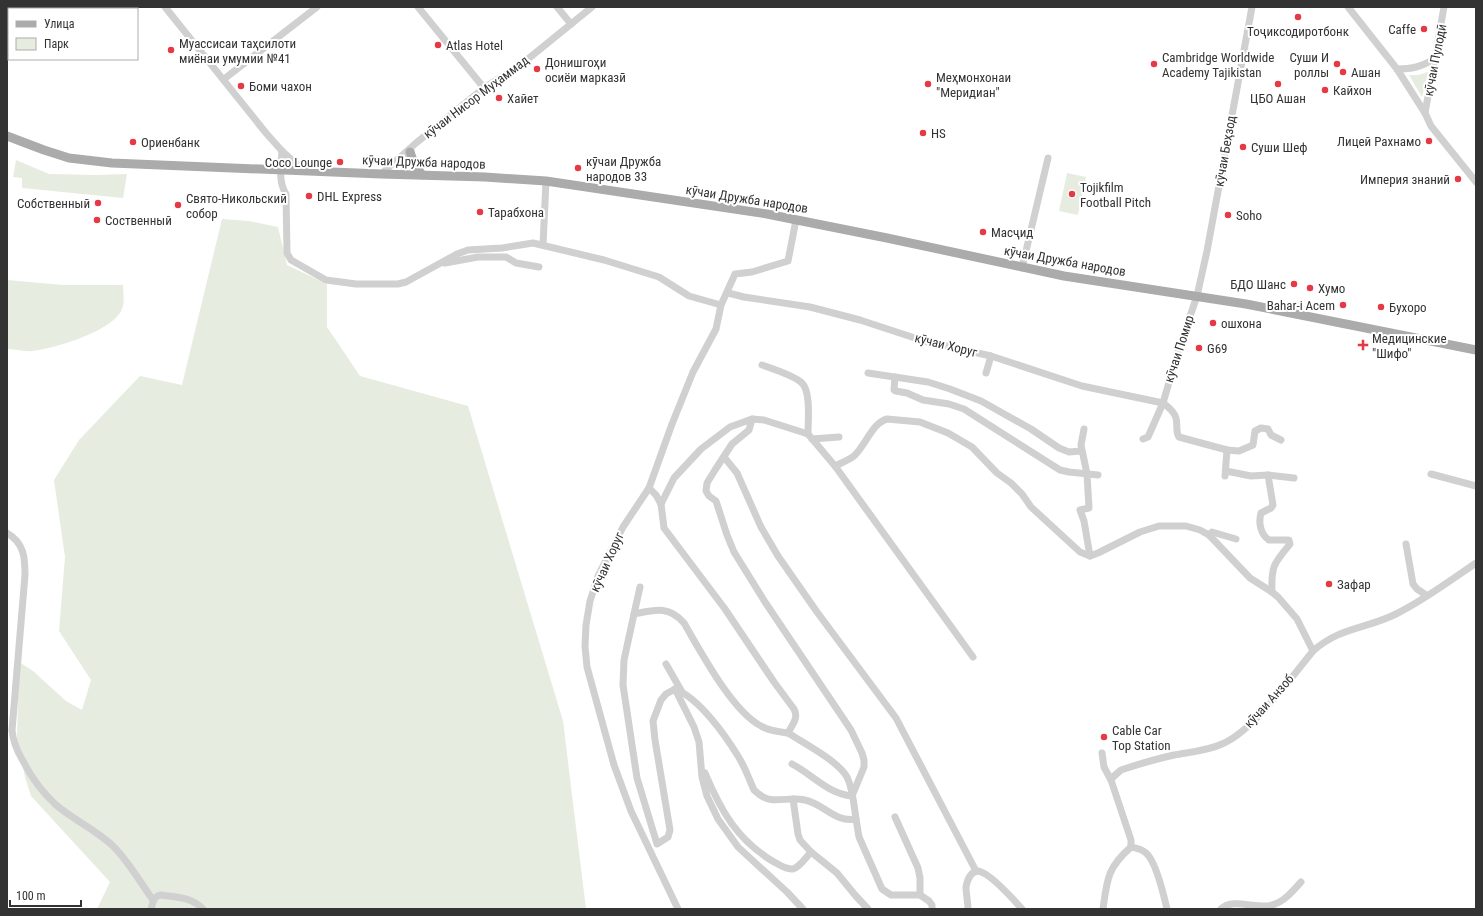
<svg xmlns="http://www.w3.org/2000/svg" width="1483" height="916" viewBox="0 0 1483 916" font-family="'Roboto Condensed',sans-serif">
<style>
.green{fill:#e6ecdf}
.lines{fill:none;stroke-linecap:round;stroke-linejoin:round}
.minor{stroke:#d0d0d0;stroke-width:7}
.major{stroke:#ababab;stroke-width:9}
.poi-dot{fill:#e63946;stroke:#fff;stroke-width:1.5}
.labels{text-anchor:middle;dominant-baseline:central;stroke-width:4;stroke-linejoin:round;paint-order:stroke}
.poi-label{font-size:13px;fill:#333;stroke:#fff;text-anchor:start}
.street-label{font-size:13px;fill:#333;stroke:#fff}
</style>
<rect width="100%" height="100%" fill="#fff"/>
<g class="green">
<polygon points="1428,72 1422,97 1409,75 1418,75"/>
<polygon points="16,160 49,174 96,175 127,174 123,198 22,188 22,178 13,177"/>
<polygon points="1067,173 1086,177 1078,215 1059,211"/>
<polygon points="222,219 249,221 278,227 287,265 327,284 327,327 360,376 468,406 563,721 586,909 97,909 110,882 31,796 25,777 17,738 19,662 33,671 66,701 82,710 91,680 59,631 65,557 54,480 79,440 140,376 182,385"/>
<path d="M7,280L63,285H123C123,292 125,302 122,309C114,331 53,349 32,351C24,352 15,349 7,349Z"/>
</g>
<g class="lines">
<g class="minor">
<polyline points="165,7 266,133 282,151 303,170"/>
<polyline points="418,7 484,88"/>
<polyline points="557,7 571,24"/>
<polyline points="1348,7 1397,69 1425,113 1431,126 1476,182"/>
<path d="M1397,69C1412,69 1421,67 1434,59"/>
<polyline points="224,79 317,7"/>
<polyline points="1425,113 1444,7"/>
<path d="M282,151C281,164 278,182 286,194L287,253L291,260L326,280L356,284H398L406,282L457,254L468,250L502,248L533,243L604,260L659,277L689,296L721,305"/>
<polyline points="381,174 416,143 484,88 523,63 592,7"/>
<polyline points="404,175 405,163 411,151"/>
<polyline points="543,245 546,181"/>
<polyline points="445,263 478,257 506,257 516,263 539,267"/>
<polyline points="1022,268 1048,158"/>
<path d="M728,293L744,297L810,307L860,320L924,341L991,356L1082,386L1163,403C1168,407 1174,411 1176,418C1178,424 1175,431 1179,437L1227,450L1225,476"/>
<path d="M762,365C771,368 796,377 802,383C811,392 808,421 808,434"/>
<polyline points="868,373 928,382 950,389 981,401 1031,429 1059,448 1069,452 1081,451"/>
<polyline points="986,373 991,356"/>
<polyline points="895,377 894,390 896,391 907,393 923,400 949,404 964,409 1060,470 1069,472 1098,475"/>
<polyline points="1084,429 1081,445 1087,474 1089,508 1080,510 1084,521 1090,556"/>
<polyline points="812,439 839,437"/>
<polyline points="1143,439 1148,437 1163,403 1179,348 1197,296 1207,251 1252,7"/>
<polyline points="1227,450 1239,451 1253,445 1255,431 1261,428 1268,429 1271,435 1281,440"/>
<polyline points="724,457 737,473 761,527 778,556 817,612 896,718 976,871"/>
<path d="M835,466C841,463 849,460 854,456C866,445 872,423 887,419L920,422L948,433L972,447L997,473L1011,483L1022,494L1031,507L1080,552L1090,556L1098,553L1140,532L1159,526H1186L1200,530L1209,535L1250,578L1272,592L1278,597L1297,619L1313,651"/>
<path d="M1226,471L1251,476L1268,475L1273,505L1271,508L1261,513C1258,523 1261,535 1269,540H1289L1290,544C1274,563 1271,566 1272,592"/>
<polyline points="1431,474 1476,486"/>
<polyline points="1268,475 1294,478"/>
<polyline points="661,504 674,478 701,449 730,427 752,419"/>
<path d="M7,533C24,543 25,557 25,575L12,730C13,742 17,751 23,761C31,777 43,793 56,805C74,820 96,830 113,846C129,862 140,882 153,900"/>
<polyline points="1209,535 1212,532 1236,539"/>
<polyline points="1406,544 1413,584 1417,589 1426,595"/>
<path d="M640,587L634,614C654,610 669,605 684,623C701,652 732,711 761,726C769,731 779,732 788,733C792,725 799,718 794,709L774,682L725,609L664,528L661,504L656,495L649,488"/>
<path d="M634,614L624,660L623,685L637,778L657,844L668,837L670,830L655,740L653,721L661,700L666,694L675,689C699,698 725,735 738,756C745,767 749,779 754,790C772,808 785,795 805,800C824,804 835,823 856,819C854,806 853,789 847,777C838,761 804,743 788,733"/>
<polyline points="666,664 682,692"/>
<polyline points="675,689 694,727 699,742 702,777 707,796 718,819 738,847 787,892 803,909"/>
<polyline points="1102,753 1104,767 1111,780"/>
<path d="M792,764C813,775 828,794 852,796L864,767V760L862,753L851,730L765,602L734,552L727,535L716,501L709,496L706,491L707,483L715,470L732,444L749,430L752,419L764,420L808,434L835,466L973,657"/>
<path d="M705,773C721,811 737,840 774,862C779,865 787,870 793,869C800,867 807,856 811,852"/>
<polyline points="793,799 798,834 800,840 811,852 837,873 855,895 868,909"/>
<polyline points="895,817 918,868 920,878 920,895"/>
<polyline points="856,819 859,837 882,889 891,895 920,895 929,901 932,905 932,909"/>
<path d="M1131,847V840L1111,780L1113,777L1121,770C1139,764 1156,759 1174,755C1190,752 1207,751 1222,744C1253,731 1291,678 1313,651C1340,627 1366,629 1396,614C1423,601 1451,580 1476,563"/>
<path d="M1131,847C1136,848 1142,849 1146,853C1156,861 1164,896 1167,909"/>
<path d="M151,909C153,902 153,897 160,895C177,897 191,897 203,909"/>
<polyline points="678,909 631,811 614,765 587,667 585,646 586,625 590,601 598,576 623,527 649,488 672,424 693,372 716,329 721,305 735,274 752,272 788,261 796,220"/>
<path d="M968,909C968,902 966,894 966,887C967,880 972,868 981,872C993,876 1013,899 1022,909"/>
<path d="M1103,909C1107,880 1107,868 1131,847"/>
<path d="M1221,909C1233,897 1257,910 1272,905C1284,902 1293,891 1301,882"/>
</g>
<g class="major">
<polyline points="7,136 44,150 69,158 112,163 381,174 485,177 546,181 767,214 887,238 1064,276 1246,304 1476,350"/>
<polyline points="410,152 414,163 422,175"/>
</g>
</g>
<g class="poi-dot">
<circle cx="1298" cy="17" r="4"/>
<circle cx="1424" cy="29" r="4"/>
<circle cx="438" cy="45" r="4"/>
<circle cx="171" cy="50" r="4"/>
<circle cx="1154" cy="64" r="4"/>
<circle cx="1337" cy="64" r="4"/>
<circle cx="537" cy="69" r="4"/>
<circle cx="1343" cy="72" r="4"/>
<circle cx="928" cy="84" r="4"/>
<circle cx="1278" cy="84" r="4"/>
<circle cx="241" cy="86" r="4"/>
<circle cx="1325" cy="90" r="4"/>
<circle cx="499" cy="98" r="4"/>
<circle cx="923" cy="133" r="4"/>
<circle cx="1429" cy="141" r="4"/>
<circle cx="133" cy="142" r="4"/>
<circle cx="1243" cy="147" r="4"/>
<circle cx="340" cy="162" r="4"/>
<circle cx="578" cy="168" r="4"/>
<circle cx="1458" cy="179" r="4"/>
<circle cx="1072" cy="194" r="4"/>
<circle cx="309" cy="196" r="4"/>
<circle cx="98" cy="203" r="4"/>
<circle cx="178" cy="205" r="4"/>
<circle cx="480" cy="212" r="4"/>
<circle cx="1228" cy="215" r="4"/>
<circle cx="97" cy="220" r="4"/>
<circle cx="983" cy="232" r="4"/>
<circle cx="1294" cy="284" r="4"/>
<circle cx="1310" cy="288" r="4"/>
<circle cx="1343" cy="305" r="4"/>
<circle cx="1381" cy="307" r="4"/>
<circle cx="1213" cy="323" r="4"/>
<path d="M1361 339h4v4h4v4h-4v4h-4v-4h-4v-4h4z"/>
<circle cx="1199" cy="348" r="4"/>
<circle cx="1329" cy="584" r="4"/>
<circle cx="1104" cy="737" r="4"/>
</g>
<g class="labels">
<g class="poi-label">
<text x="1416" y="29" text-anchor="end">Caffe</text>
<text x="1298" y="31" text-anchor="middle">Тоҷиксодиротбонк</text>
<text x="179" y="43">Муассисаи таҳсилоти<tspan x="179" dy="15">миёнаи умумии №41</tspan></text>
<text x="446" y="45">Atlas Hotel</text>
<text x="1162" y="57">Cambridge Worldwide<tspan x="1162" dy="15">Academy Tajikistan</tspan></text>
<text x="1329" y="57" text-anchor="end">Суши И<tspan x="1329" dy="15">роллы</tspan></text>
<text x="545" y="62">Донишгоҳи<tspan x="545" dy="15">осиёи марказӣ</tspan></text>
<text x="1351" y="72">Ашан</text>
<text x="936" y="77">Меҳмонхонаи<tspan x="936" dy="15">"Меридиан"</tspan></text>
<text x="249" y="86">Боми чахон</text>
<text x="1333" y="90">Кайхон</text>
<text x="507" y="98">Хайет</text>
<text x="1278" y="98" text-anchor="middle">ЦБО Ашан</text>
<text x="931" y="133">HS</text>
<text x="1421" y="141" text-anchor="end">Лицей Рахнамо</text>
<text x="141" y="142">Ориенбанк</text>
<text x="1251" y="147">Суши Шеф</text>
<text x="586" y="161">кӯчаи Дружба<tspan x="586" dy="15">народов 33</tspan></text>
<text x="332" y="162" text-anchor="end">Coco Lounge</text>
<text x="1450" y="179" text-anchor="end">Империя знаний</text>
<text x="1080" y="187">Tojikfilm<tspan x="1080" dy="15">Football Pitch</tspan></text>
<text x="317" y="196">DHL Express</text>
<text x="186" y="198">Свято-Никольский<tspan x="186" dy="15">собор</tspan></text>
<text x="90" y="203" text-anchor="end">Собственный</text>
<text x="488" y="212">Тарабхона</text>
<text x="1236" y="215">Soho</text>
<text x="105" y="220">Соственный</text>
<text x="991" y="232">Масҷид</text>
<text x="1286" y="284" text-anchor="end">БДО Шанс</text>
<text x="1318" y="288">Хумо</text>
<text x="1335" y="305" text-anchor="end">Bahar-i Acem</text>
<text x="1389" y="307">Бухоро</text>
<text x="1221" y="323">ошхона</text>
<text x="1372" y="338">Медицинские<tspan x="1372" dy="15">"Шифо"</tspan></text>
<text x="1207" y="348">G69</text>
<text x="1337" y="584">Зафар</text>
<text x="1112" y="730">Cable Car<tspan x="1112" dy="15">Top Station</tspan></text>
</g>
<g class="street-label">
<text transform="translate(1435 60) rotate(-79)">кӯчаи Пулодӣ</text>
<text transform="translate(476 97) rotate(-37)">кӯчаи Нисор Муҳаммад</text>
<text transform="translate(1225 151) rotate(-80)">кӯчаи Беҳзод</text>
<text transform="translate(424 162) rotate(2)">кӯчаи Дружба народов</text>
<text transform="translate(747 199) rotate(9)">кӯчаи Дружба народов</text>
<text transform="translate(1065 261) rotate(10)">кӯчаи Дружба народов</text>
<text transform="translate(946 345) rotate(14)">кӯчаи Хоруг</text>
<text transform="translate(1179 349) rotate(-72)">кӯчаи Помир</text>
<text transform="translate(607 562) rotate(-66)">кӯчаи Хоруг</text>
<text transform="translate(1269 701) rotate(-48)">кӯчаи Анзоб</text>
</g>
</g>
<rect width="1483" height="916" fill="none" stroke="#333333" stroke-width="16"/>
<rect x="8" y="8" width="130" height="52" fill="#ffffff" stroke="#adadad"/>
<rect x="16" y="21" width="20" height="6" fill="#ababab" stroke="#adadad"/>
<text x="44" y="28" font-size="12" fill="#333333">Улица</text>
<rect x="16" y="38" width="20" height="12" fill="#e6ecdf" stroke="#adadad"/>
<text x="44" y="48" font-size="12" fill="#333333">Парк</text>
<path d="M10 900v6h71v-6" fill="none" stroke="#333333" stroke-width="2"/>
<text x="16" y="900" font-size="12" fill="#333333" stroke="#ffffff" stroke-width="3" paint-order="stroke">100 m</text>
</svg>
